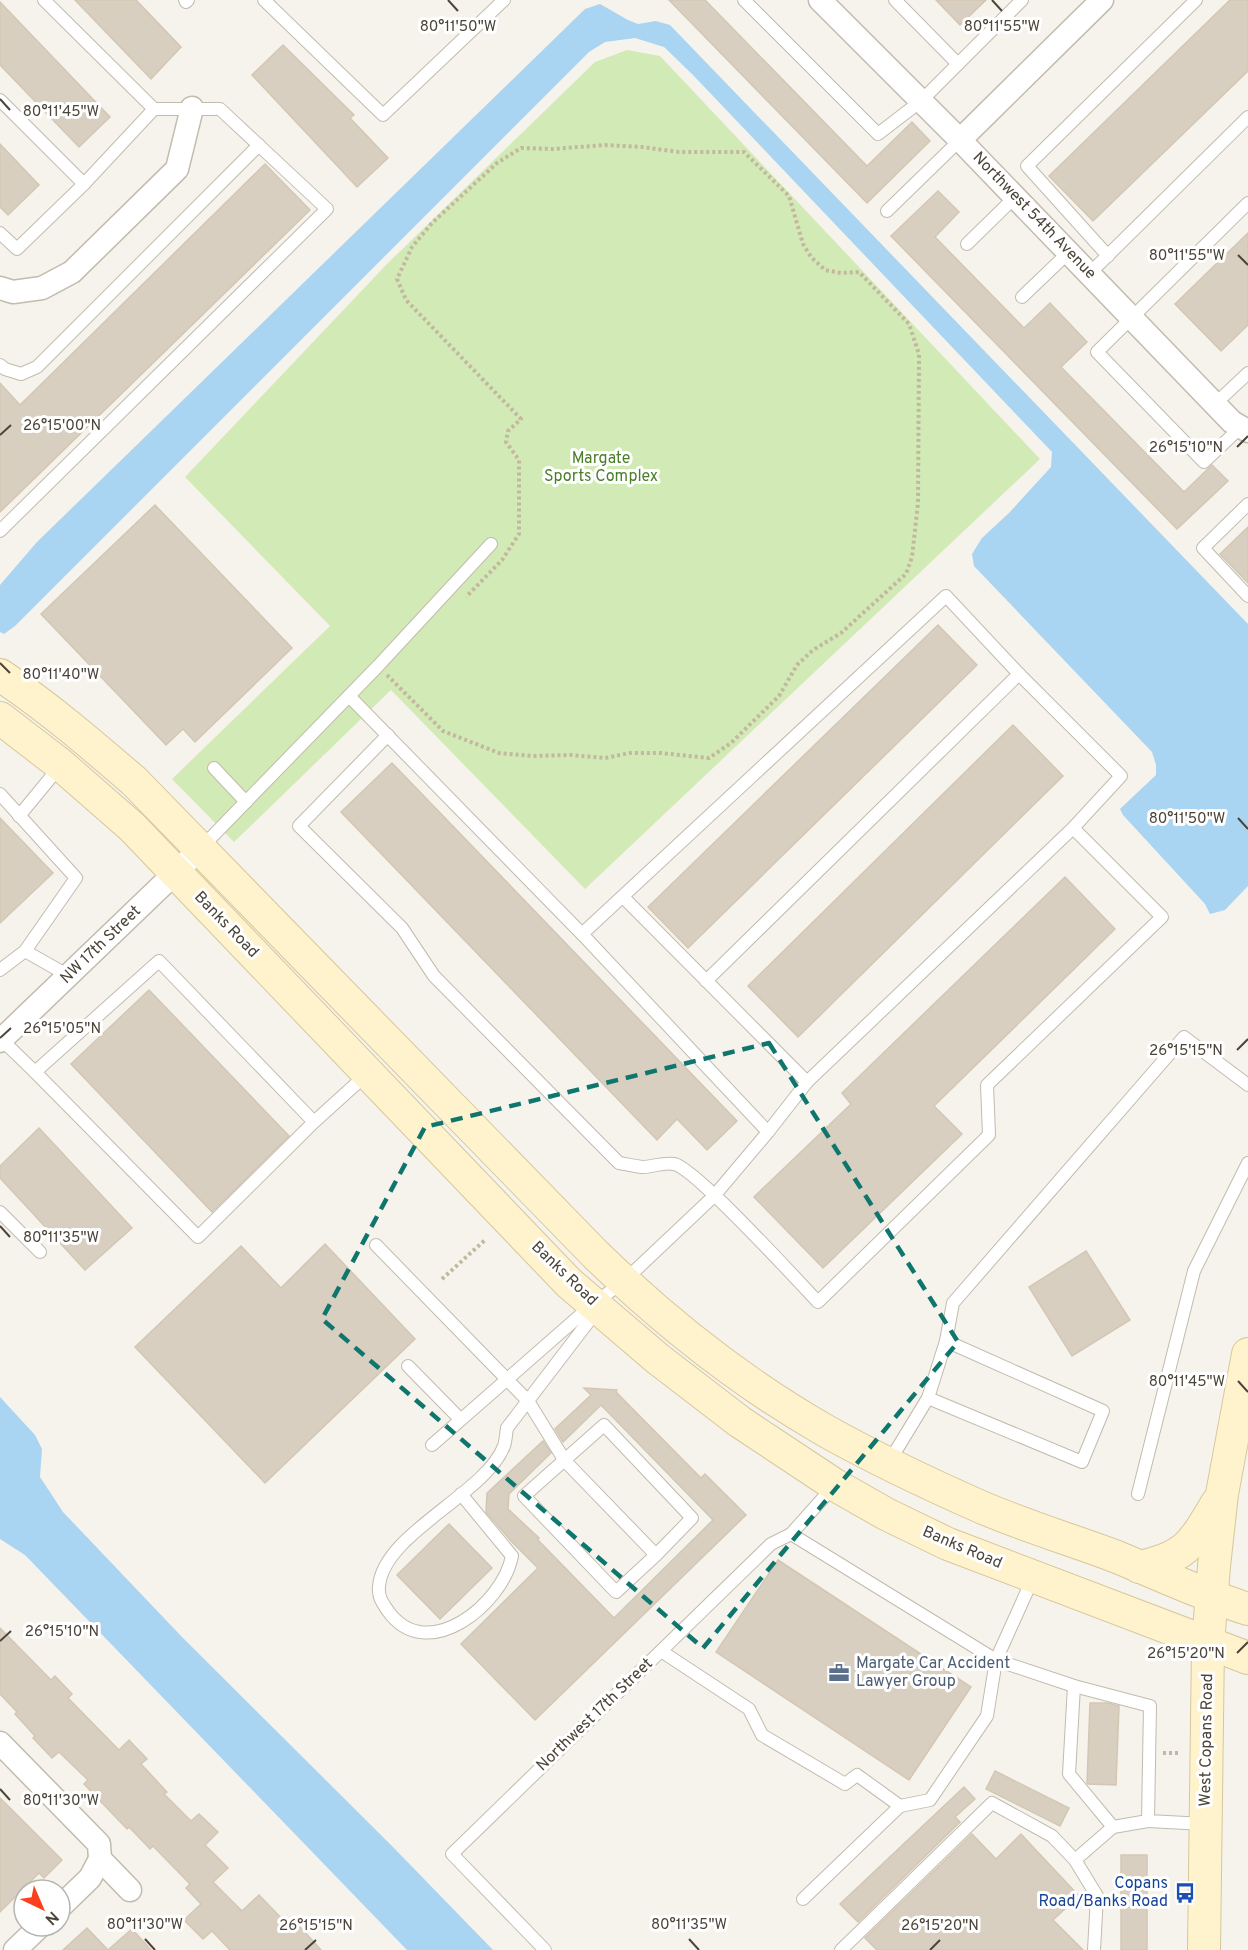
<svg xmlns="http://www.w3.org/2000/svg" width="1248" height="1950" viewBox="0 0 1248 1950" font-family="Overpass,sans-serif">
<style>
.green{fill:#d2eab5}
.water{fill:#a9d4f2}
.building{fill:#d8cfc1;stroke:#d3c7b4;stroke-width:1.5}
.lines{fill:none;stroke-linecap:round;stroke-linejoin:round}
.lane-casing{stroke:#c2bbae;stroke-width:14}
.street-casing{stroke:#c2bbae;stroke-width:25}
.secondary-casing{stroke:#d6c79b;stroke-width:34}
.path{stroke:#c4b79f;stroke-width:4;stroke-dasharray:3 3;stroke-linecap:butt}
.lane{stroke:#fff;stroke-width:12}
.street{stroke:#fff;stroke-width:22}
.secondary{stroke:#fff3cd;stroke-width:32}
.marked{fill:none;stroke:#0f766e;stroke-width:4.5;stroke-dasharray:12 8;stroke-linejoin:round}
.ticks{fill:none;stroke:#4b4439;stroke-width:2}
.labels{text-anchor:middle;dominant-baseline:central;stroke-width:6;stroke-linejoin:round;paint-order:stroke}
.street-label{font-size:16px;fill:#4b4439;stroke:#fff}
.park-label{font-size:16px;fill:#4a7f2a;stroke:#fff}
.service-label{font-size:16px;fill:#4e5e75;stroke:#fff;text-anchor:start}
.transit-label{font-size:16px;fill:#164399;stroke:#fff;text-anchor:end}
.ticks-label{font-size:15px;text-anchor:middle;fill:#4b4439;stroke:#fff;stroke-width:6;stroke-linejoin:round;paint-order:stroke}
</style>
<rect width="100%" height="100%" fill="#f6f3ec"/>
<polygon class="green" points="627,50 660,56 1040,459 585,889 391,690 234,842 172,779 330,626 185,477 387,264 595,62"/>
<g class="water">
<polygon points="600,4 628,20 638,24 656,21 670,25 1248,624 1248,886 1225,910 1210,914 1205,904 1123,815 1120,809 1156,775 1156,765 1152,752 974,566 972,554 982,538 1009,513 1051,467 1052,452 692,74 664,47 635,38 605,42 589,52 15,626 4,634 0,632 0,585 37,542 585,9"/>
<polygon points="0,1397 35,1435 42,1449 40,1477 63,1512 182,1637 391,1845 493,1950 407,1950 25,1555 0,1539"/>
</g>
<g class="building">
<polygon points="75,0 136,0 181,47 151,79"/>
<polygon points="669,0 705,0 867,166 912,122 930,141 867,203"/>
<polygon points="936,0 986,0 960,25"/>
<polygon points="1230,0 1248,0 1248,71 1093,221 1049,176"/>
<polygon points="0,2 110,117 79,147 0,65"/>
<polygon points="283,45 354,115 350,118 388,158 357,187 252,75"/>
<polygon points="0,144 39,185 8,215 0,207"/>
<polygon points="265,164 310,210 0,512 0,383 20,405"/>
<polygon points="938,191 959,212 935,237 1024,328 1050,303 1087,342 1061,367 1184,492 1212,465 1228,481 1177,529 891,236"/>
<polygon points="1248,233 1248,325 1221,351 1175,304"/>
<polygon points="155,505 292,648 195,742 183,729 166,745 41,614"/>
<polygon points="1248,527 1248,583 1220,554"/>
<polygon points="938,625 977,665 688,948 648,907"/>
<polygon points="1013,725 1063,776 798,1037 748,986"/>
<polygon points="392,763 737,1121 707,1150 677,1119 657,1140 341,812"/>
<polygon points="0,818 53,873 0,923"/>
<polygon points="1065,877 1115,929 934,1106 962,1134 823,1268 754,1197 851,1104 842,1093"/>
<polygon points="149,990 289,1136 212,1212 71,1064"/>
<polygon points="39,1128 132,1228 85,1270 0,1178 0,1166"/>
<polygon points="325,1244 415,1339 265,1483 135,1347 241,1246 281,1288"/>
<polygon points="1086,1251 1130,1320 1072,1356 1029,1287"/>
<polygon points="584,1388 617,1390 616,1392 701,1478 705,1474 746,1515 535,1720 461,1644 538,1568 511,1541 486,1512 487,1493 543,1441 551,1453 509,1494 508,1509 539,1538 538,1540 614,1618 713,1520 601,1405 563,1442 555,1429 591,1395"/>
<polygon points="449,1524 492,1568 440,1619 397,1575"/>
<polygon points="778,1560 971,1687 909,1780 716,1652"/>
<polygon points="0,1628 51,1680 55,1676 72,1694 68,1698 119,1750 129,1740 147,1759 141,1764 167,1792 164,1794 191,1821 199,1814 218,1832 205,1845 228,1868 213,1882 242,1911 259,1895 288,1925 294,1920 321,1950 230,1950 212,1931 203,1939 184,1920 201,1904 186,1888 190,1884 153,1846 150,1849 129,1827 127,1829 84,1784 88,1780 59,1752 52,1758 33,1738 35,1736 15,1714 17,1712 0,1694"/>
<polygon points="1090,1703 1108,1703 1119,1706 1116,1785 1088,1784 1087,1783"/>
<polygon points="995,1771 1069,1808 1060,1826 986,1789"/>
<polygon points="964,1787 975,1799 955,1817 960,1822 858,1922 840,1904"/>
<polygon points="0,1798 62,1860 44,1878 39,1873 0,1912"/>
<polygon points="972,1834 996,1859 1021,1834 1033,1847 1079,1896 1053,1920 1083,1950 877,1950 865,1938"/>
<rect x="1121" y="1855" width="26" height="95"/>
<polygon points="87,1928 108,1950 63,1950"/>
<polygon points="132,1929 151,1950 108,1950"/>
</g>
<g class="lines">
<g class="lane-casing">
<g id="lane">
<polyline points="185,0 186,2 188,0"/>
<polyline points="264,0 383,115 504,0"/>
<polyline points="744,0 878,134 921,101 958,64"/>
<polyline points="895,0 958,64 1022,0"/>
<polyline points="0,100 84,184"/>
<polyline points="887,211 960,140"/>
<polyline points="0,233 17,249 84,184 154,109 44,0"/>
<polyline points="967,244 1015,197"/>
<polyline points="1108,256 1027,166 1196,0"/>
<polyline points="1089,274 1248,117"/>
<polyline points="1022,297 1068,253"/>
<polyline points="0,365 5,369 21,374 37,367 259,145"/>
<polyline points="1215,404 1248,373"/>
<polyline points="1241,427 1204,462 1097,352 1248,203"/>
<polyline points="1248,504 1203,548 1248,596"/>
<polyline points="0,531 327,209 220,109 154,109"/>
<polyline points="349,696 582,934"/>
<path d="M388,735L299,826L402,928L434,976L619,1163C626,1164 634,1166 642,1167C653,1167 663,1162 674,1164C695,1168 797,1280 818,1302L989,1135L987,1085L1162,917L1073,828L807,1082L768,1132L714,1196L623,1282L593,1304L432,1445"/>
<polyline points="214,768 246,802"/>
<polyline points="0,794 76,878 25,951 0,970"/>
<polyline points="19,816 61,765"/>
<polyline points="201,848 378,666 491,544"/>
<polyline points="623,897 807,1082"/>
<polyline points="25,951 69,976"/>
<polyline points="706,981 1019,674"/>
<polyline points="2,1040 35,1072"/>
<polyline points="314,1122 198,1237 35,1072 159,961 314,1122 367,1074"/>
<polyline points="768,1132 582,934 946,596 1019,674 1121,776 1073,828"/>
<polyline points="0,1212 40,1252"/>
<polyline points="376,1245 528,1401 565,1461 656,1555 692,1518 604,1425 524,1496 616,1592 656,1555"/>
<polyline points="408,1366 460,1419"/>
<polyline points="928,1398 1082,1462 1103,1411 946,1341"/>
<polyline points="889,1462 928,1398 946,1341 953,1303 1184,1037 1248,1085"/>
<path d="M461,1494L512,1556C503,1604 427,1666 388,1611C382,1602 378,1597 379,1587C382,1534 486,1494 504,1446C506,1440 506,1433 507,1428L592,1317V1308"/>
<polyline points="1138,1494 1194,1271 1248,1163"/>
<polyline points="791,1534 996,1660 1074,1686 1150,1706 1148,1821 1205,1824"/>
<polyline points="661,1651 749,1709 762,1735 845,1784 857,1775 900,1806 803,1899"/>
<polyline points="1074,1686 1069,1774 1113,1827"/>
<polyline points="900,1806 930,1800 987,1716 996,1660 1033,1578"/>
<polyline points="1075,1860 1113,1827 1148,1821"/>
<polyline points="545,1950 452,1854 771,1544 791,1534 834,1486"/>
<polyline points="841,1950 992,1803 1052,1836 1075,1860 1097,1896 1094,1950"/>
</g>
</g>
<g class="street-casing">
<g id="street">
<polyline points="820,0 960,140 1232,422 1248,431"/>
<polyline points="960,140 1102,0"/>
<polyline points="0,288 13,292 42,288 72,272 177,169 192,108"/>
<polyline points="0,1041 201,848"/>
<polyline points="0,1743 99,1844 100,1859 130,1890"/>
<polyline points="60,1907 90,1878 100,1859"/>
<polyline points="15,1950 40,1926"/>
</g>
</g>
<g class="secondary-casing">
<g id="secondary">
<path d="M0,675C48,707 91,744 134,781L596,1255C665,1322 742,1383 826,1431C876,1459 929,1484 981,1507C1025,1526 1072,1540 1117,1557C1161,1575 1203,1595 1248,1609"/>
<polyline points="0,718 61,765 132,827 569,1283 658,1359 740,1422 835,1485 886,1514 948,1544 1248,1658"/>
<path d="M1139,1567C1187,1557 1193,1543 1217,1503"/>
<polyline points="1204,1950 1208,1644 1214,1566 1222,1494 1248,1354"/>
</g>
</g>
<g class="path">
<polyline points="387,675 443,731 499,753 532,756 571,755 605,758 630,753 661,753 709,758 731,743 779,696 797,665 813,650 841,633 906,574 912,557 918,503 919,354 909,324 859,272 841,273 825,270 811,257 803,244 789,196 744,152 679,152 642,147 605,145 553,149 521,148 497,163 432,223 412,247 397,279 406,300 521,419 508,431 506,442 519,460 519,534 502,560 466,597"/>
<polyline points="442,1279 485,1240"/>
<polyline points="1163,1753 1181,1753"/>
</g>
<use href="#lane" class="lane"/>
<use href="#street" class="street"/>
<use href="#secondary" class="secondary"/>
</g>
<path class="marked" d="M769,1043L958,1342L703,1648L322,1319L425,1127Z"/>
<path class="ticks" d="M448,0L458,11M992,0L1002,11M0,99L10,110M1238,255L1248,265M0,435L11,425M1237,447L1248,436M0,663L10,673M1238,818L1248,829M0,1038L11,1028M1237,1050L1248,1039M0,1226L10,1237M1238,1381L1248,1392M0,1641L11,1631M1237,1653L1248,1642M0,1789L10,1800M145,1939L155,1950M689,1939L699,1950M305,1950L316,1940M930,1950L940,1940"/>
<defs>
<g id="office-bare" transform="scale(1.62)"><path d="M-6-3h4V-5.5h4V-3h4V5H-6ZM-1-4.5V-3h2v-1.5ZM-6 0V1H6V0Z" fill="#5c6f8a" stroke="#fff" stroke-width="2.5" paint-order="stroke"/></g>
<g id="bus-bare" transform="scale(1.62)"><path d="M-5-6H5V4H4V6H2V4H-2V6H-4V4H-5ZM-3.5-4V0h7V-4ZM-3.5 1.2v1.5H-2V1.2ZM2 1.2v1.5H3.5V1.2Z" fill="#1a4fb4" stroke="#fff" stroke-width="2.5" paint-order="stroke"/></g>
</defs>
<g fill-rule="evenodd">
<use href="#office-bare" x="839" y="1673"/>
<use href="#bus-bare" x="1185" y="1893"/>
</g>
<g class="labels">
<g class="street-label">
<text transform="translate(1034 216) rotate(46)">Northwest 54th Avenue</text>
<text transform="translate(226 925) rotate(46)">Banks Road</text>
<text transform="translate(101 945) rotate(-44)">NW 17th Street</text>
<text transform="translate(564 1274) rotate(44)">Banks Road</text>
<text transform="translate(962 1548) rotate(23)">Banks Road</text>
<text transform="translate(595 1715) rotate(-44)">Northwest 17th Street</text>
<text transform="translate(1207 1740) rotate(-89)">West Copans Road</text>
</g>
<g class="park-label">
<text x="601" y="459">Margate<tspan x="601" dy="18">Sports Complex</tspan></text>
</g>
<g class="service-label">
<text x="856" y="1664">Margate Car Accident<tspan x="856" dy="18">Lawyer Group</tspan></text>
</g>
<g class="transit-label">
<text x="1168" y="1884">Copans<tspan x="1168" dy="18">Road/Banks Road</tspan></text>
</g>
</g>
<g class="ticks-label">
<text x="458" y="31">80°11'50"W</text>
<text x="1002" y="31">80°11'55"W</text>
<text x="61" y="116">80°11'45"W</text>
<text x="1187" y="260">80°11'55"W</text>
<text x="62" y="430">26°15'00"N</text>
<text x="1186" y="452">26°15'10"N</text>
<text x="61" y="679">80°11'40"W</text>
<text x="1187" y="823">80°11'50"W</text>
<text x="62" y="1033">26°15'05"N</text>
<text x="1186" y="1055">26°15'15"N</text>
<text x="61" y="1242">80°11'35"W</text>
<text x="1187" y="1386">80°11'45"W</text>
<text x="62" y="1636">26°15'10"N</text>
<text x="1186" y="1658">26°15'20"N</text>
<text x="61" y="1805">80°11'30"W</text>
<text x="145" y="1929">80°11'30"W</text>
<text x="689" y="1929">80°11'35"W</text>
<text x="316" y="1930">26°15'15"N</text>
<text x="940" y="1930">26°15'20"N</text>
</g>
<g transform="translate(42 1908) rotate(136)"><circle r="28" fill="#ffffff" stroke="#b7b4b0" stroke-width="1.5"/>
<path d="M0-4.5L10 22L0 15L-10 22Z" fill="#fc3f1d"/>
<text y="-9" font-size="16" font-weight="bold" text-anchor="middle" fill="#4b4439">N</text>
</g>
</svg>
